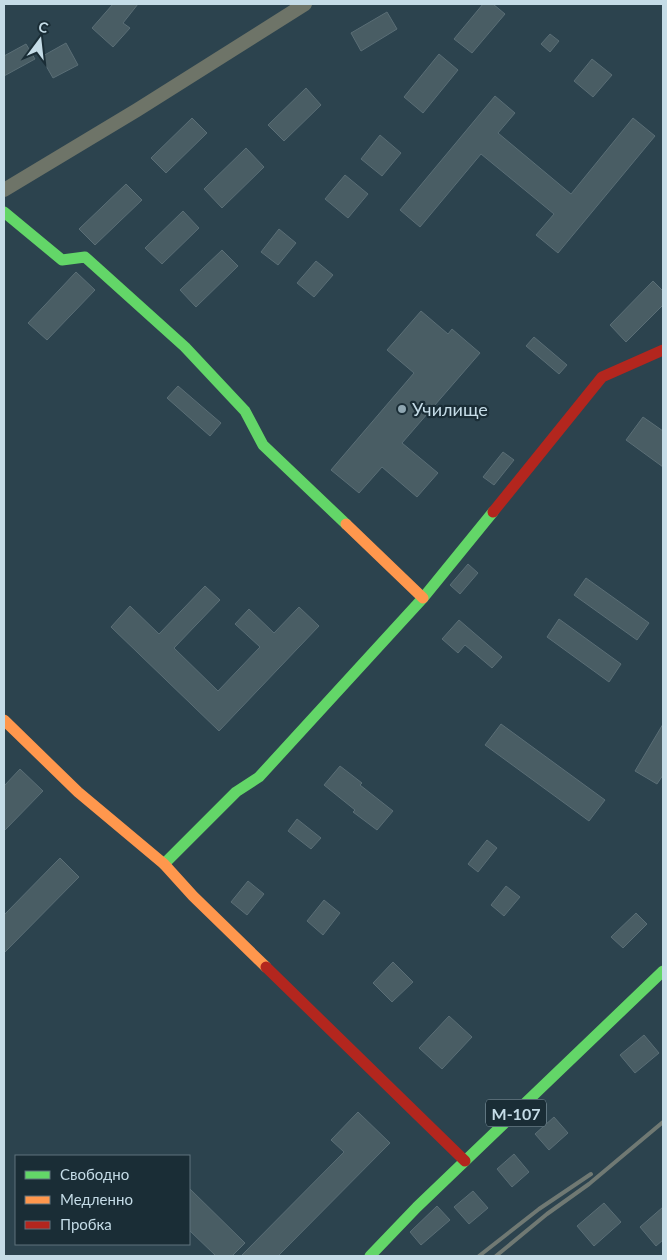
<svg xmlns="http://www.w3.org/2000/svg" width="667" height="1260" viewBox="0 0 667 1260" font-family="Lato,sans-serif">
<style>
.building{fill:#495d64;stroke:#5a6e76}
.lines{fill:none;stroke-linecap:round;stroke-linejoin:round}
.street{stroke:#6e7468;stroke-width:14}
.fast{stroke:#63d668;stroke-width:11}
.slow{stroke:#ff974d;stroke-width:11}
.jam{stroke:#b3261e;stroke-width:11}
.rail{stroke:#707973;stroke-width:4}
.poi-dot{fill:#8fa6b1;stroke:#1a2d36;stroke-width:2}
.labels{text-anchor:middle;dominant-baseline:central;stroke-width:4.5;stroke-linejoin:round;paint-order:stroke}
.shield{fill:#1a2d36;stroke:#92a8b2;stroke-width:1}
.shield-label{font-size:16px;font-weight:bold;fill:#c5dce7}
.poi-label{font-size:18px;fill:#c5dce7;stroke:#1a2d36;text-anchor:start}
</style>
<rect width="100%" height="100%" fill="#2c434e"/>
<g class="building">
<polygon points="113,4 138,4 123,23 130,28 113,47 92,28"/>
<polygon points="483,4 493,4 505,14 472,53 454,39"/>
<polygon points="387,12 397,29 361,51 351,33"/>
<polygon points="550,34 559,41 550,52 541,44"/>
<polygon points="66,43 78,65 53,78 41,57"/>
<polygon points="26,44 35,59 4,76 4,56"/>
<polygon points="439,54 458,70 423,113 404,97"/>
<polygon points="592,59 612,75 593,97 574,81"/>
<polygon points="306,88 321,105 284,141 268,125"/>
<polygon points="495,96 515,113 498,133 571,194 633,118 655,136 558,253 536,235 554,214 481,154 420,227 400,210"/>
<polygon points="192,118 207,133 166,173 151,158"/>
<polygon points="380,135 401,153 382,176 361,159"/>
<polygon points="246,148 264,167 222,208 204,189"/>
<polygon points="345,175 368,194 348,218 325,199"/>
<polygon points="126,184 142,200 95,245 79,229"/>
<polygon points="183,211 199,228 162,264 145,248"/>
<polygon points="279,229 296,243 278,265 261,252"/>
<polygon points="222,250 238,266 196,307 180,290"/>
<polygon points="316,261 333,275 314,297 297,283"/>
<polygon points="76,272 95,290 47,340 28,323"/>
<polygon points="653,281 663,291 663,305 626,342 610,325"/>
<polygon points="421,311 448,334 452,329 480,353 402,443 438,473 417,497 382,467 359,493 331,470 414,373 387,350"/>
<polygon points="534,337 567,365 559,374 526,346"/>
<polygon points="178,386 221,423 210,436 167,398"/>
<polygon points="643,417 663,431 663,467 626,440"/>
<polygon points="503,452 514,460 494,485 483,477"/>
<polygon points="468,564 478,573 460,594 450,585"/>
<polygon points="586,578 649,623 637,640 574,595"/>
<polygon points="205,586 220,600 174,648 218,691 260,647 235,624 249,609 274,633 299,607 319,626 219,731 111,627 130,606 159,634"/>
<polygon points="559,619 621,664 609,682 547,637"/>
<polygon points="459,620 502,657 492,668 465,645 458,653 442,639"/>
<polygon points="501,724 605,800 589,821 485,745"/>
<polygon points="663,724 663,775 657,784 635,771"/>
<polygon points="340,766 362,783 360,785 393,811 377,830 353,812 355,810 324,785"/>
<polygon points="20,769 43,791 4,831 4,786"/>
<polygon points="297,819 321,838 311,849 288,831"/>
<polygon points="487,840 497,848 478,872 468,864"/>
<polygon points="60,858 79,877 4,953 4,915"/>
<polygon points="248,881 264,894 247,915 231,902"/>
<polygon points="506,886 520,897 504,916 491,905"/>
<polygon points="324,900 340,913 323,935 307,921"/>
<polygon points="636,913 647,924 623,948 611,937"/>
<polygon points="393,962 413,982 392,1002 373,983"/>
<polygon points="449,1016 472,1037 442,1069 419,1048"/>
<polygon points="644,1035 659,1053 635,1073 620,1055"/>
<polygon points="358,1112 390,1143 278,1256 241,1256 344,1152 331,1140"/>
<polygon points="554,1117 568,1133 549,1150 535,1134"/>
<polygon points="514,1154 529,1172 512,1187 497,1169"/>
<polygon points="189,1188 245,1243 232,1256 216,1256 189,1230"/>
<polygon points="473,1191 488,1208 469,1224 454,1207"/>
<polygon points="604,1203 621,1222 594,1246 577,1226"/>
<polygon points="437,1206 450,1220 421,1245 410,1232"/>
<polygon points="663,1207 663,1240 656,1246 640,1227"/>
</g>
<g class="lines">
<polyline class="street" points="4,190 137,110 305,4"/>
<g class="fast">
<polyline points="4,212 62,260 85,257 185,347 245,411 263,445 346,524"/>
<polyline points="164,864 236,792 259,777 423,598 493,512"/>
<polyline points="370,1256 417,1207 663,971"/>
</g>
<g class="slow">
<polyline points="346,524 423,598"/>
<polyline points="4,720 78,792 164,864 193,896 266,967"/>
</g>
<g class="jam">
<polyline points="493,512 602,377 663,350"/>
<polyline points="266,967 465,1161"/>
</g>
<g class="rail">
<polyline points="479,1256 539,1209 591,1174"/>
<polyline points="496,1256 547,1214 589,1184 663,1122"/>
</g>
</g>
<circle class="poi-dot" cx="402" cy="409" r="5"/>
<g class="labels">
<rect class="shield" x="486" y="1099.5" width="60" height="27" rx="4"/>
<g class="shield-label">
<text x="516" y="1113">М-107</text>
</g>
<g class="poi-label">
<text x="412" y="409">Училище</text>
</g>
</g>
<rect width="667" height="1260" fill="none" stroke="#c5dce7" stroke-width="10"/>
<rect x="15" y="1155" width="175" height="90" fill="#1a2d36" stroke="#5e737d"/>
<rect x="25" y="1171" width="25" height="8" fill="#63d668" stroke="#5e737d"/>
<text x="60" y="1180" font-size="15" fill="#c5dce7">Свободно</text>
<rect x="25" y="1196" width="25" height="8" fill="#ff974d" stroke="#5e737d"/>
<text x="60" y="1205" font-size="15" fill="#c5dce7">Медленно</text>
<rect x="25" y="1221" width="25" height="8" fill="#b3261e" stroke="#5e737d"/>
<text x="60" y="1230" font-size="15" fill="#c5dce7">Пробка</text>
<g transform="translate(40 40) rotate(15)" stroke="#1a2d36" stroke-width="4" paint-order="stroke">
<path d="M0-4L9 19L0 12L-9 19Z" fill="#c5dce7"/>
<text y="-8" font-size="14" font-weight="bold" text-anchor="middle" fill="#c5dce7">С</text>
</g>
</svg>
